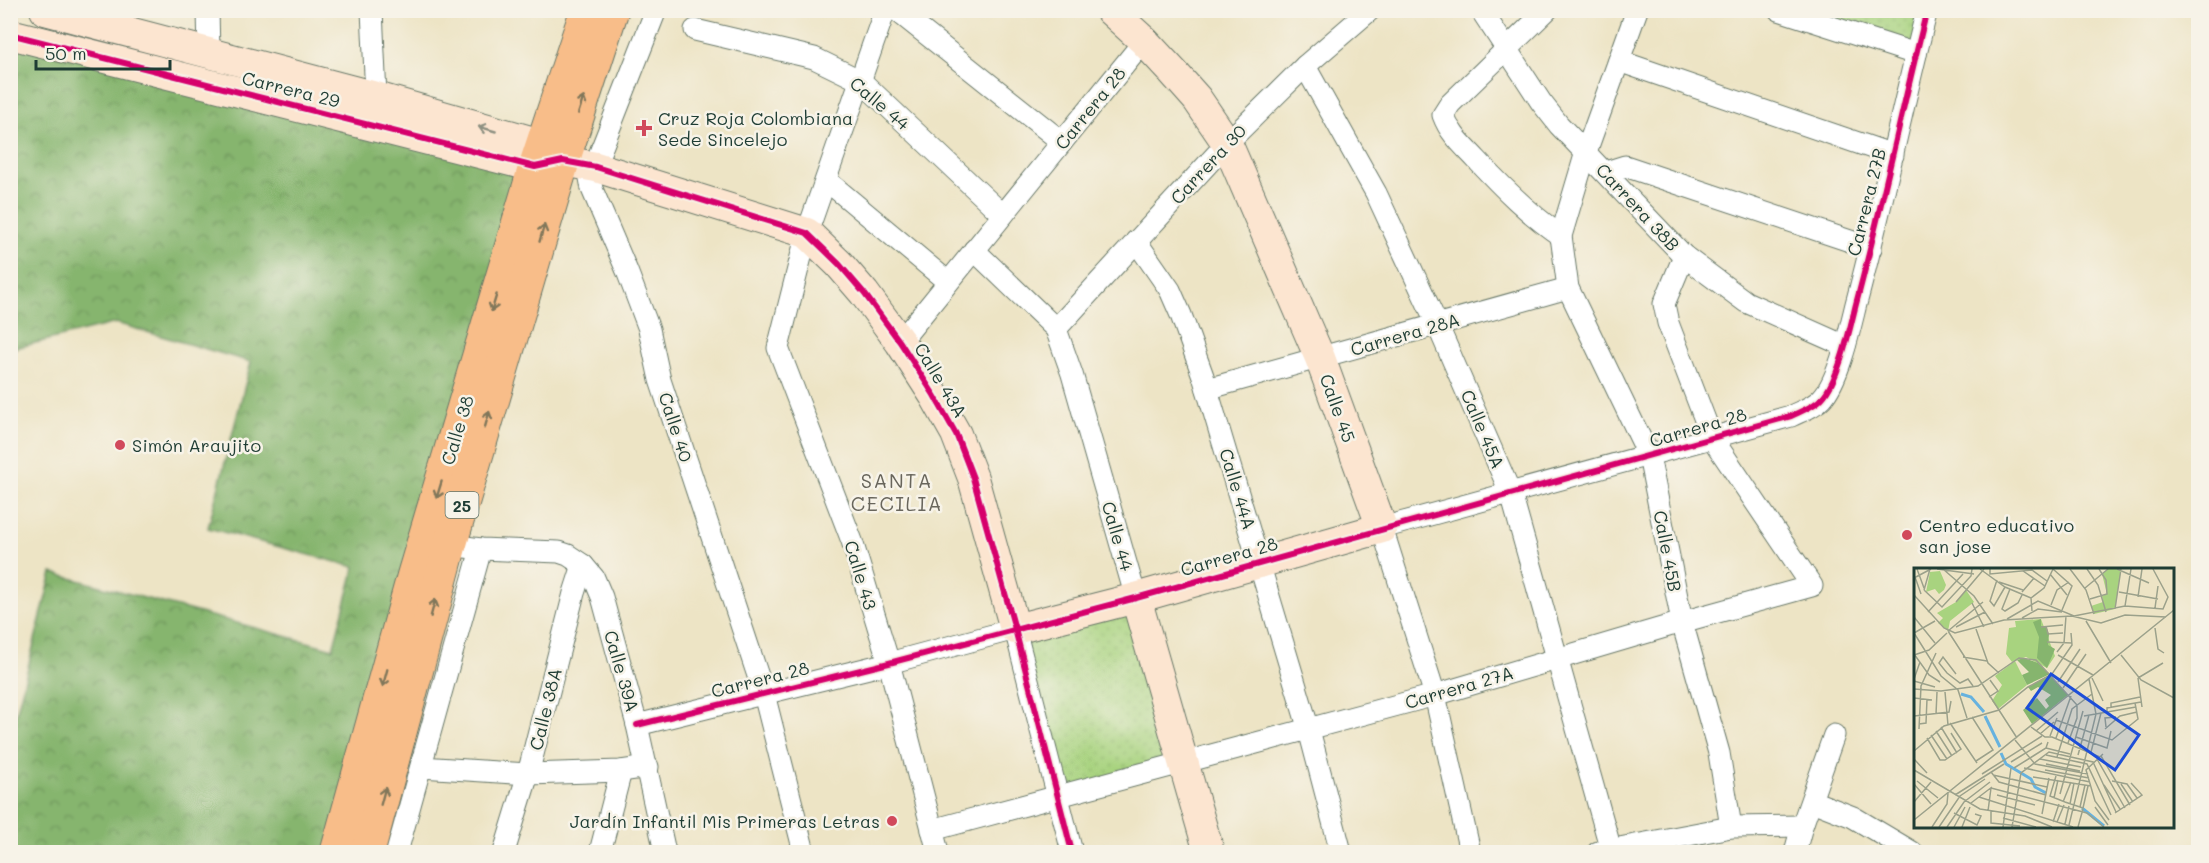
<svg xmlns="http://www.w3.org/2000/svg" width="2209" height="863" viewBox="0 0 2209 863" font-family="Mali,sans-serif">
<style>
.green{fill:url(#green-dots);stroke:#64885a;stroke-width:1.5}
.forest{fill:url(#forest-crowns);stroke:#527951;stroke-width:1.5}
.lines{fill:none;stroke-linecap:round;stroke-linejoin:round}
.street-casing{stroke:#677767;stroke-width:23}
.secondary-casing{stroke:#677767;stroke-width:32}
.highway-casing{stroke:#677767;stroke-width:35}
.street{stroke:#fff;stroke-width:21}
.secondary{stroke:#fce5d0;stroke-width:30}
.highway{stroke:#f8bd89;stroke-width:33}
.cycleway-casing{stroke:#f7f3e8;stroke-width:10}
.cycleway{stroke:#d6006c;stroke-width:6}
.oneway{stroke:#81775a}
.oneway2{stroke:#8e9182}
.poi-dot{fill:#d1495b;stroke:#f7f3e8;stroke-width:2}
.labels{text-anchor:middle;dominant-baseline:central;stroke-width:5;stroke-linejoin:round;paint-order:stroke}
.shield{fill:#f7f3e8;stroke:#60746a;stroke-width:1.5}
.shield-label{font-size:16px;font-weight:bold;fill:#1f3d34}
.street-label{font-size:18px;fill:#1f3d34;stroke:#f7f3e8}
.poi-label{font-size:18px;fill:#1f3d34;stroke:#f7f3e8;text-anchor:start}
.neighbourhood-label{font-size:20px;letter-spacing:1.5px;fill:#69665c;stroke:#f7f3e8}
.inset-river{fill:none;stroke:#66b2df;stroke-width:3}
.inset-road{fill:none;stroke:#9ba18b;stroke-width:1.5}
.view{fill:#1d4ed8;fill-opacity:0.15;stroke:#1d4ed8;stroke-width:3}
.inset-edge{fill:none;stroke:#1f3d34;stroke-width:3}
</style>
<defs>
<pattern id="green-dots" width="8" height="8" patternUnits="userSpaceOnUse" patternTransform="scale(1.5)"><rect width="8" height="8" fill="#a8d37f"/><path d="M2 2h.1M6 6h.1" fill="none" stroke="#90b66e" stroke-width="1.8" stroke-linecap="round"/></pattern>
<pattern id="forest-crowns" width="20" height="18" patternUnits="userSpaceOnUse" patternTransform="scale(1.5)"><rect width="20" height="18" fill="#86b56e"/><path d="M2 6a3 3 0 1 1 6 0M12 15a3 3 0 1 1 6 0" fill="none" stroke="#6d945b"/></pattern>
</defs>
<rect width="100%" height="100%" fill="#f7f3e8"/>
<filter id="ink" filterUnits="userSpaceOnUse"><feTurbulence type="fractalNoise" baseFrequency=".0167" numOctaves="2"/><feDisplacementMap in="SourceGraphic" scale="12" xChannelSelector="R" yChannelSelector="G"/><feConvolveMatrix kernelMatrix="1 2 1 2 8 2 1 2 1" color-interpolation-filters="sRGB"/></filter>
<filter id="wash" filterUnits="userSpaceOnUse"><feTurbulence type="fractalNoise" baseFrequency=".008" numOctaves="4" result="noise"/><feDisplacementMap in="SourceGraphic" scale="24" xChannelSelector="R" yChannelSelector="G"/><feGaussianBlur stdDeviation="1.35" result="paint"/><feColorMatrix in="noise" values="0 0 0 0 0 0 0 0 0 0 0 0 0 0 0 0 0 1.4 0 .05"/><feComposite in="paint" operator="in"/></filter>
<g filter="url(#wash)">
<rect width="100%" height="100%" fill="#ede4c5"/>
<g class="green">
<polygon points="1780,11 1927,11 1916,54"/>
<polygon points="1136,598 1184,762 1058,795 1015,629"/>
</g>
<polygon class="forest" points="10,34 535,167 337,852 11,852 11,734 52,573 333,649 355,567 208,528 251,362 116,323 11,349"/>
</g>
<g filter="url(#ink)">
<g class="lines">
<g class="street-casing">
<g id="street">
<polyline points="208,10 209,53"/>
<polyline points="372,10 376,97"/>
<polyline points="656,10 590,178 592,189 627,271 649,329 660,380 764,694 804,852"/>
<polyline points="885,10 807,233 778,348 852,541 889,663 938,852"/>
<polyline points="896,10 1062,142"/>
<polyline points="1481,10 1541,102 1559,125 1684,256 1746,302 1845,346"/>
<path d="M1547,10L1450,104L1443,115C1450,134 1463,145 1477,160C1503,188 1529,214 1561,236"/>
<polyline points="1637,10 1586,152 1561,236 1568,288 1649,456 1682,622 1719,753 1731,827"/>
<polyline points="1779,10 1916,54"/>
<polyline points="695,30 814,58 861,81 1003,215"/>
<polyline points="1619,61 1893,155"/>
<polyline points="1305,66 1376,193 1437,324 1511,494 1611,850"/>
<polyline points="1606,172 1625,166 1871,248"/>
<polyline points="826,180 948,282"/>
<polyline points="1136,241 1170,290 1181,315 1203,376 1309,730 1341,852"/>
<polyline points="974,250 1056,329 1072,374 1136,598"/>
<polyline points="1056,329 1227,143 1305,66 1370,10"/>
<polyline points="900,342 1144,41"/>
<polyline points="1207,389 1568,288"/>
<polyline points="450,545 481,549 559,552 568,555 583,565 594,578 602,597 637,725 665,852"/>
<polyline points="637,725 889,663 1015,629 1072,852"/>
<polyline points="421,767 528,774 621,771 648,767"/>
<polyline points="1812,801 1853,817 1912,852"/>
<polyline points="932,830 1435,695 1682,622 1812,586 1712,438 1668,323 1664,304 1684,256"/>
<polyline points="397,852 481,549"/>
<polyline points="504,852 528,774 574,593 583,565"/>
<polyline points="600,852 621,771"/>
<path d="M1470,852L1435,695L1382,528L1791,416C1801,411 1814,407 1822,398C1839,380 1850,328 1856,304C1882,207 1902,108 1927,10"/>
<polyline points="1598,852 1731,827 1802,826"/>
<polyline points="1795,852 1802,826 1834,735"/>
</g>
</g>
<g class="secondary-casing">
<g id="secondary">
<polyline points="45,10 376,97 544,145 562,159"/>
<polyline points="10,34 535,167 563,161 596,167 807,233 839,264 864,293 900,342 934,395 956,434 973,478 1015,629 1136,598 1382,528 1320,358 1227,143 1197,99 1173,72 1144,41 1110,10"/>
<polyline points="1136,598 1209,852"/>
</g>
</g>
<g class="highway-casing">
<g id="highway">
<polyline points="337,852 414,574 535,167 587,10"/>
<polyline points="368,852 450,545 563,161 612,10"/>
</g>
</g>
<use href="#street" class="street"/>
<use href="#secondary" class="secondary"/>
<use href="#highway" class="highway"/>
<g class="cycleway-casing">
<g id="cycleway">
<polyline points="10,34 535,167 563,161 596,167 807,233 839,264 864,293 900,342 934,395 956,434 973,478 1015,629 1072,852"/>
<path d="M637,725L889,663L1136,598L1791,416C1801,411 1814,407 1822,398C1839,380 1850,328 1856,304C1882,207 1902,108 1927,10"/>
</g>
</g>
<use href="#cycleway" class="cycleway"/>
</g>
<defs><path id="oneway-shaft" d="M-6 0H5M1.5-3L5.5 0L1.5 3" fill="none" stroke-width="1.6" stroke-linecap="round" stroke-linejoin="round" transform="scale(1.5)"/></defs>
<g class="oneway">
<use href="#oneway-shaft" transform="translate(581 105) rotate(-72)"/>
<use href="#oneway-shaft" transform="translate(542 233) rotate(-74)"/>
<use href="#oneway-shaft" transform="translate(494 303) rotate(107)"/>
<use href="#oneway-shaft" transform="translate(487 420) rotate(-74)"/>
<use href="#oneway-shaft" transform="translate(439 490) rotate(107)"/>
<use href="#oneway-shaft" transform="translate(433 608) rotate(-75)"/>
<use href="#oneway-shaft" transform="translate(385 678) rotate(105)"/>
<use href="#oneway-shaft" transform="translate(383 796) rotate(-75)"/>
</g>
<use class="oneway2" href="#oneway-shaft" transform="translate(487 129) rotate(-164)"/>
</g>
<g class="poi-dot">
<path d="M641 119h6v6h6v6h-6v6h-6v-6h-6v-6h6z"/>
<circle cx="120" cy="445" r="6"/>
<circle cx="1907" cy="535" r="6"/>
<circle cx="892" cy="821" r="6"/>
</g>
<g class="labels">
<rect class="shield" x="445.5" y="492" width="33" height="26" rx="4.5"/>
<g class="shield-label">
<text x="462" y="505">25</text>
</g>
<g class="street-label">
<text transform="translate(291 89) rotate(14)">Carrera 29</text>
<text transform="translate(880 103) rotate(40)">Calle 44</text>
<text transform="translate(1090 108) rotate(-51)">Carrera 28</text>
<text transform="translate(1208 164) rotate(-47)">Carrera 30</text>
<text transform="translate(1866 202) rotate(-76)">Carrera 27B</text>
<text transform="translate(1638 207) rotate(47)">Carrera 38B</text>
<text transform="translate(1405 334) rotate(-16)">Carrera 28A</text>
<text transform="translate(941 380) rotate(59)">Calle 43A</text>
<text transform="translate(1338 408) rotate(70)">Calle 45</text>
<text transform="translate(676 427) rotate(72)">Calle 40</text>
<text transform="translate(1698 427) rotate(-16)">Carrera 28</text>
<text transform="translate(1483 429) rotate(67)">Calle 45A</text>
<text transform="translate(457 430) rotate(-73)">Calle 38</text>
<text transform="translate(1238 489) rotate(73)">Calle 44A</text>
<text transform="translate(1118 536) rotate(74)">Calle 44</text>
<text transform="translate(1668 551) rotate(79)">Calle 45B</text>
<text transform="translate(1229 556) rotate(-16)">Carrera 28</text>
<text transform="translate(861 575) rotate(73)">Calle 43</text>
<text transform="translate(622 671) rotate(74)">Calle 39A</text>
<text transform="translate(760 679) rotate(-14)">Carrera 28</text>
<text transform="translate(1459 687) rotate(-16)">Carrera 27A</text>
<text transform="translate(545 709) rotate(-76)">Calle 38A</text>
</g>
<g class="poi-label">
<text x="658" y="118">Cruz Roja Colombiana<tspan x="658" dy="21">Sede Sincelejo</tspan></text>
<text x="132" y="445">Simón Araujito</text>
<text x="1919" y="525">Centro educativo<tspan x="1919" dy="21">san jose</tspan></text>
<text x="880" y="821" text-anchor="end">Jardín Infantil Mis Primeras Letras</text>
</g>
<g class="neighbourhood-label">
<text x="897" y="480">SANTA<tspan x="897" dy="23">CECILIA</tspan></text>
</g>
</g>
<g transform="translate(1914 568)">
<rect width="260" height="260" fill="#ede4c5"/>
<path d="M194,1H207L201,41L180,46L177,38L189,34L188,28L193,26L188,6ZM52,22L60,34L36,53L34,63L24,55L29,50L23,45L42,34ZM127,51L141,88L133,100L112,89L98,94L92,86L95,60L102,59L101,53ZM101,93L113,117L84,141L78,133L88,117L81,108Z" fill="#a8d37f"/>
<path d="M127,51V58H132L135,66L134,77L141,81L133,100L123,90L125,69L119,54ZM110,90L124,95L136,106L113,117L108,107L115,104L103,92ZM136,107L154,127L118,156L109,142L123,130L132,141L135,138L131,132L137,127L124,119L117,123L114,119Z" fill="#86b56e"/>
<path d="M26,3L32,17L30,22L25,26L21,21L12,24L16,4Z" fill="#a8d37f"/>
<path class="inset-river" d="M47,126L57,129L70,144M71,148L86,179M87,185L92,196L117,211L121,219L132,225M168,240L190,258"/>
<path class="inset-road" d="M3,1L10,20M23,1L60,6M29,1L60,28L79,56M66,1L91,19L117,30M76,1V6L118,2L133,13M139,1L158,18L148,42M156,1L172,22L180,46M173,1L184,17L192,44M203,1L235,15M109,3L131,18M136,6L153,27M1,9L7,26M0,10L17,1M83,12L76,33L80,38L91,19M85,14L109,22M171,20L194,1M96,21L88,41L91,43L104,35L108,27M10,22L28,39L57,8L58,1M10,22L16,1M108,24L120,10M205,24L244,31M0,27L30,60L41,65L90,52L158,48L187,55L211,47L252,49M224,29L228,1M176,31L193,26L192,12L185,1M42,34L70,1M58,35L70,59M137,37L143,22L155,14M211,38L217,1M241,40L244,18M201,41L207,1M118,43L117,30L130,20L139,1M14,44L49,6M0,49L21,75M108,50L124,41L148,44M93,51L124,33L160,48L211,38L249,41L254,29L239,1M172,53L197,95M132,58L134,66L149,65M42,59L71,44M127,59L149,57M241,60L244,81L250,85M62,61L74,95L85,105M34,63L69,34M34,63L103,170M0,65L27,108L44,122L53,150M0,65L21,53M133,74L158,75M143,84L150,75L152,48M0,86L15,107L26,114M0,87L15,82L33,65M144,87L179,107M207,87L227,112L260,130M49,89L73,93M42,106L29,89L25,95L33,105L46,115L54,111L59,118M178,110L189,133M224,110L228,139M224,110L249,95M0,111L6,94M0,113L21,119M144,114L166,81M149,120L172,86M0,121L27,123L64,118L105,90L122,92L163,137V150L154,175M31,124L34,157M75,129L84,123L76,112M0,130L18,132M197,140V135L226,129M193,144V140L227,134M22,146L23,124M0,148L35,144L37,133M170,148L222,139M58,149L79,182L62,193M142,152L198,172L224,151L221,135M36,155L63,195M5,156L12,155L13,131M27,159L43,185M117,159L131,169H138L186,189M192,159L191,150L202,149M5,161L7,118L22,85M191,161L206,148L223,144M22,163L38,188M122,163L144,144M126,166L140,154M17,167L33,191M136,168L143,150M162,169L193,180L197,163M13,170L26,192H31L47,181L37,165M142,170L157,128M101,172L121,196L174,206M132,180L156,186M0,183L30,158L85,142L114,119L138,106L158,77L157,65M177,184L187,145M189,186L172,202L181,233L195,252M132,187L173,196L197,247M164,187L175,147M187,188L216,237M143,189L158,141L178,126M0,191L13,205M126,191L167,199M183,191L211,240M97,194L128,175M132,196L166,203M100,200L132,180L134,174M110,200L176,214M0,202L66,241L111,248L138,259M131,202L175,210M77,204L85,214L132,227M68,206L128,168M79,207L133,219M142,208L136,228L151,234L169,240L174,218M119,209L177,218M3,213L24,230M198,213L213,216L223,230M0,216L17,236M207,216L219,234M190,217L206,241M77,220L173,245L190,259M146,226L169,143M41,227L90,196M83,227L121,237M65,229L159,259M140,230L144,212M0,234L17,214M149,234L157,214M57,235L78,219M156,236L160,215M166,239L171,217M181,239L194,257M74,243L77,220M77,243V255L106,258M40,245L63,257L67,248L61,246M201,245L228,227L217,215M128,246L135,210M89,250L122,259M0,252L260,42M139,254L145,236M143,254L150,237M151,256L155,238M155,257L182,146L175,111M18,259L33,236L34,225M25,259L46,228L71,211M33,259L50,234L76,214M40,259L51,239M48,259L56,239M89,259L97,200M98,259L107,205L135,184L179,194L202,244M164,259L169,241"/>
<path class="view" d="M137,106L225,167L201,202L113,140Z"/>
<rect width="260" height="260" class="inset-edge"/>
</g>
<rect width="2209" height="863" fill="none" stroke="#f7f3e8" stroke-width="36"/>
<path d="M36 60v9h134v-9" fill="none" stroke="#1f3d34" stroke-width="3"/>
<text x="45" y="60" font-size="18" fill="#1f3d34" stroke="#f7f3e8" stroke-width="4.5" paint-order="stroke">50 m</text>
</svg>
